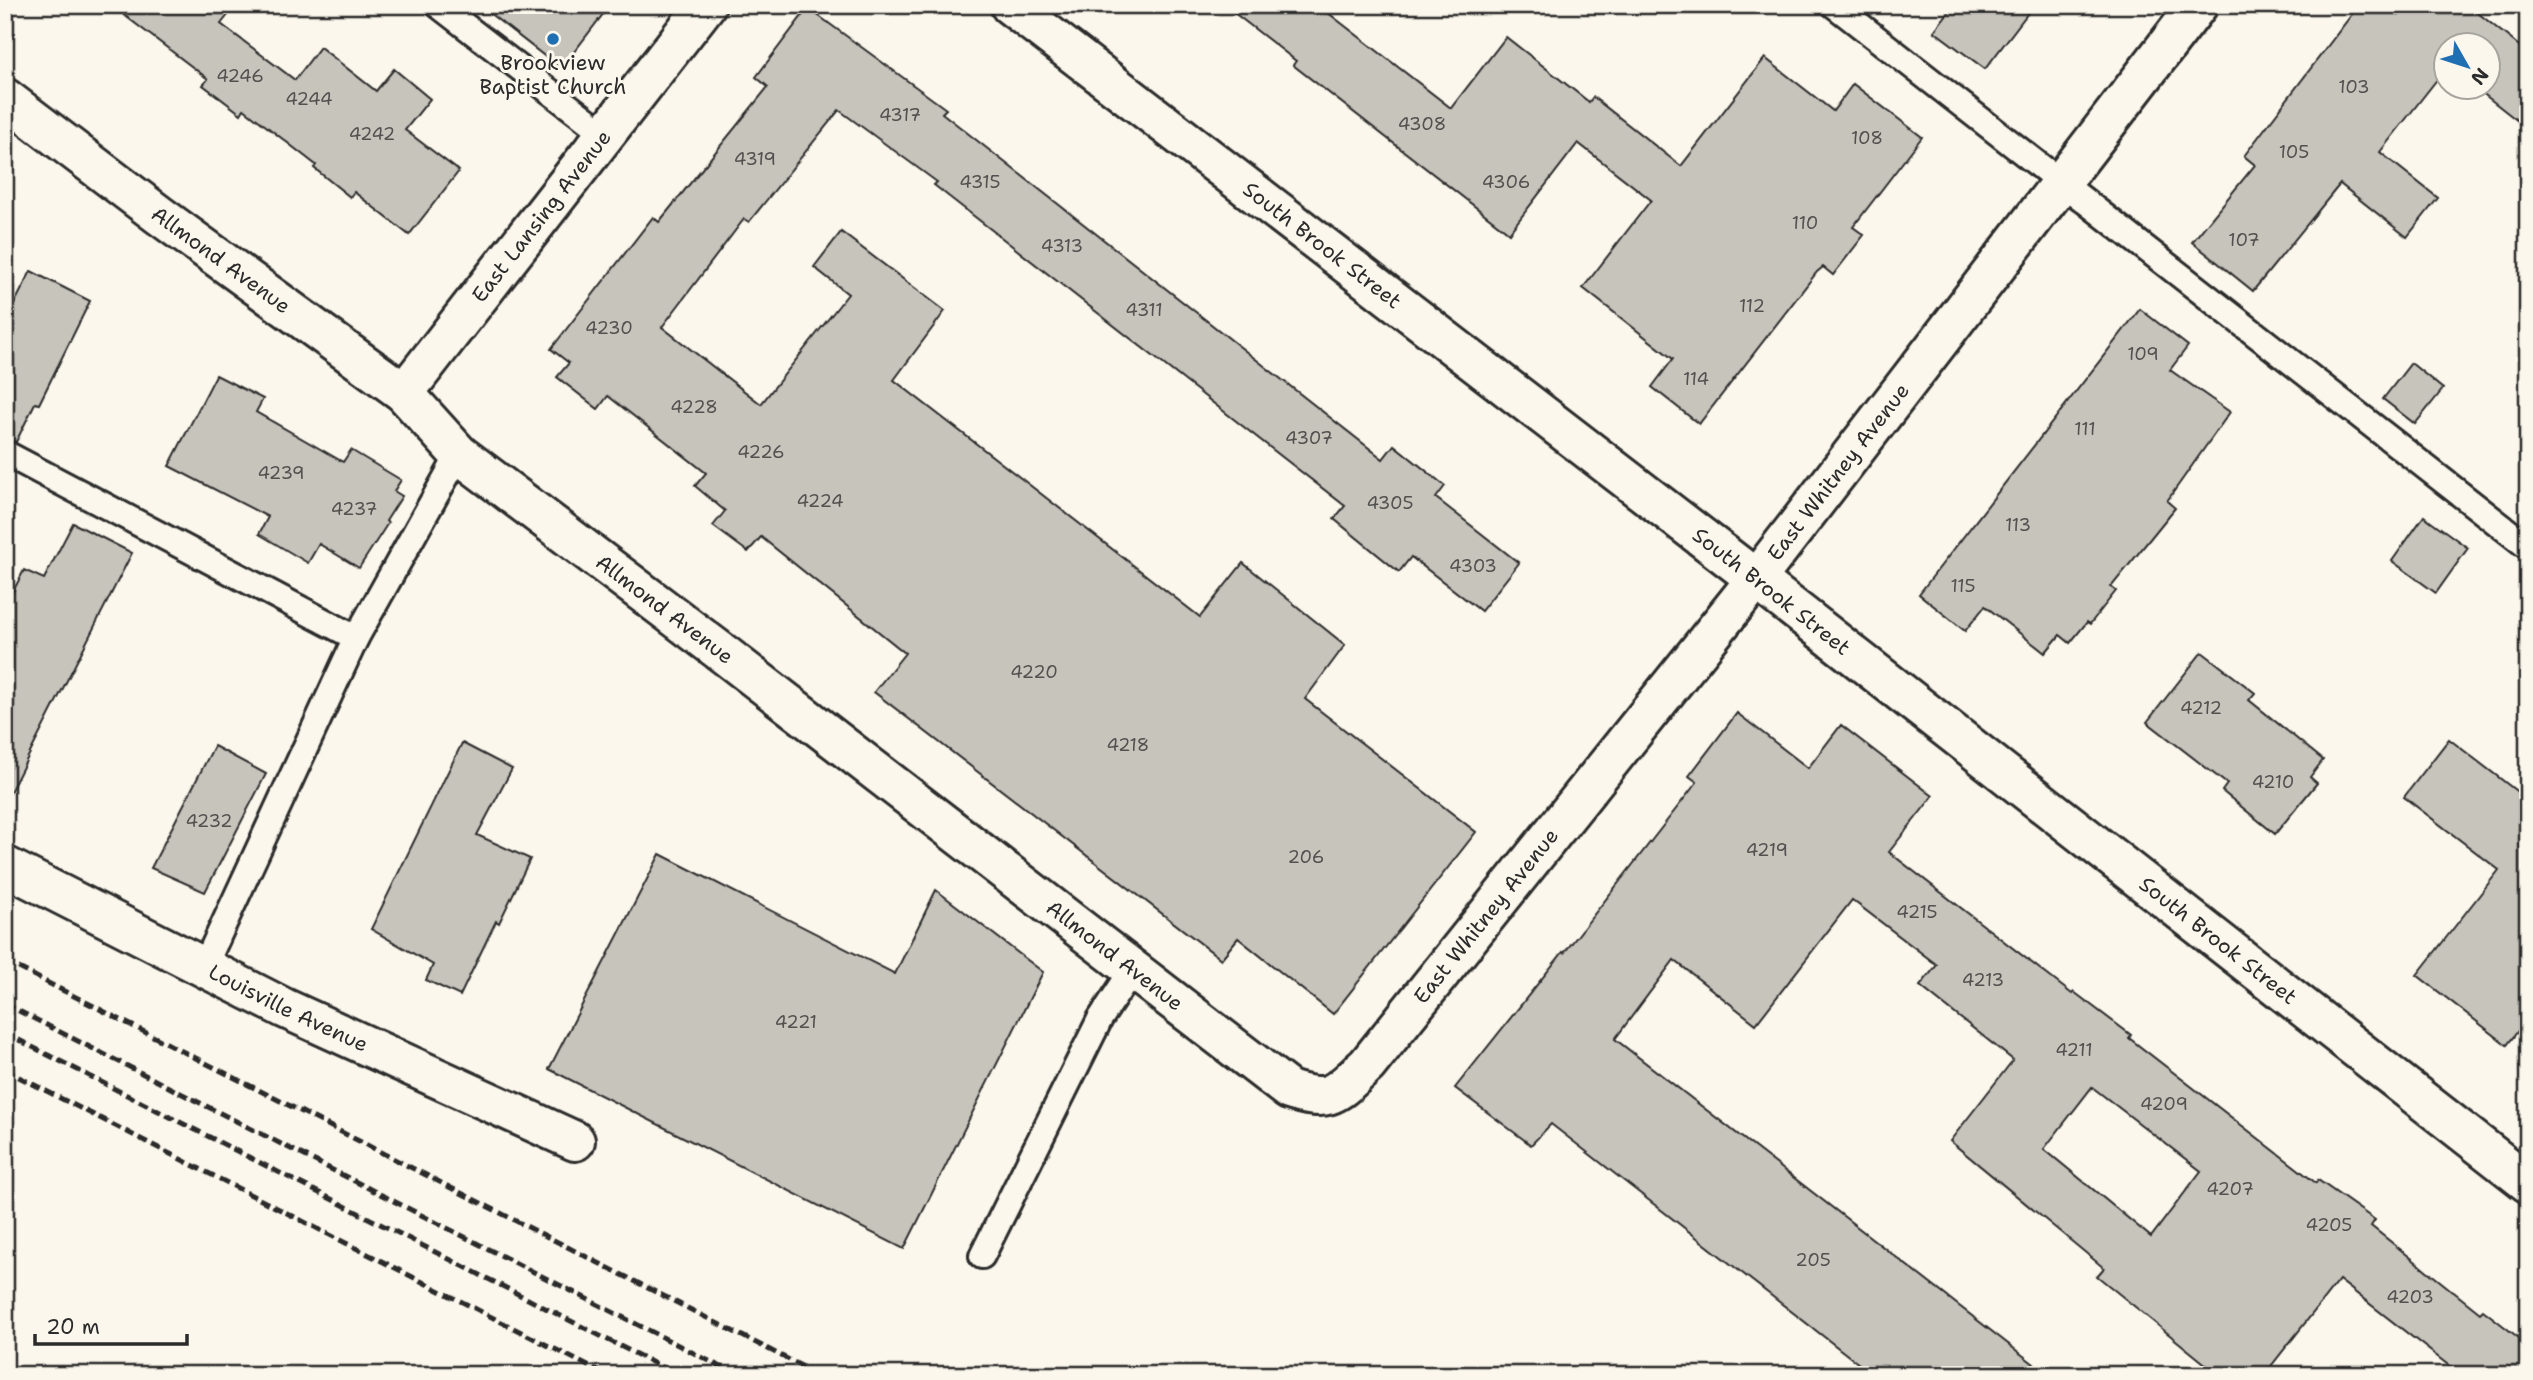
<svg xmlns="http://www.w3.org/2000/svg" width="2533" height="1380" viewBox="0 0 2533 1380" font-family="'Shantell Sans',sans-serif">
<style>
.building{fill:#c7c4bc;stroke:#2b2b2b;stroke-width:2;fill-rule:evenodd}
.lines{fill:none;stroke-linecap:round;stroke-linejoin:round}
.lane-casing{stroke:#2b2b2b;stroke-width:30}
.street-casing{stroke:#2b2b2b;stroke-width:44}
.lane{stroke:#fbf7ec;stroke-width:24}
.street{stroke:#fbf7ec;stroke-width:38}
.rail{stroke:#2b2b2b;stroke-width:5;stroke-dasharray:10 5;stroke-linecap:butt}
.poi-dot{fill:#1f6fb2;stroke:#fbf7ec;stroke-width:2.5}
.labels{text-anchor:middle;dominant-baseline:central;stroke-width:6;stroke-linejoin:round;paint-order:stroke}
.number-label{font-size:18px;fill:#52514f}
.poi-label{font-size:21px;fill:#2b2b2b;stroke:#fbf7ec}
.street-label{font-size:21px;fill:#2b2b2b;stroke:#fbf7ec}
</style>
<rect width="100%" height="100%" fill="#fbf7ec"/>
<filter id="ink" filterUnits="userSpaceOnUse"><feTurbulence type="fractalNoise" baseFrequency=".0143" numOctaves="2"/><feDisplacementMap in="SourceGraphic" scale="14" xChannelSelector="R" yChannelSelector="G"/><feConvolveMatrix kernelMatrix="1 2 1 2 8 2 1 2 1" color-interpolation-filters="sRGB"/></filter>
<g filter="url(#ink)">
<g class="building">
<polygon points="111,5 236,5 221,24 295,80 320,47 376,91 394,69 430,99 405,130 459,171 409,235 354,192 350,197 314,168 316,165 244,109 241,114 203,85 208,79"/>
<polygon points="479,5 610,5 561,69"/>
<polygon points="1224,5 1318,5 1451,108 1506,37 1589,102 1593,97 1681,166 1765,58 1833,111 1853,84 1922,137 1853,227 1864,235 1833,275 1823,267 1817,272 1699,424 1652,387 1673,359 1583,288 1651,200 1578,143 1509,233 1293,65 1296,61"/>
<polygon points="1954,5 2034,5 1985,69 1934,31"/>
<polygon points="2359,5 2468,5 2528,53 2528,129 2476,88 2488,88 2488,46 2446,46 2446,68 2380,152 2438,198 2407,237 2340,184 2253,291 2192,242 2255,165 2244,156"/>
<polygon points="808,8 946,109 942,113 1383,459 1394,445 1445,486 1436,498 1519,563 1481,611 1411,557 1399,572 1334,519 1345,506 934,185 937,182 839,110 749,222 744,219 662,327 761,404 848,294 814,267 841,232 945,311 894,380 1200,617 1243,563 1345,645 1305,699 1476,832 1333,1014 1238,938 1221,959 874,692 905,653 761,537 748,552 713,526 725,511 695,486 706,473 608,396 598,409 557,377 569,363 551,349 653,217 659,222 768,87 756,77"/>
<polygon points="31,271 90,301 39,404 35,403 16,442 5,438 5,322"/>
<polygon points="2140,309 2188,346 2170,370 2230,412 2167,501 2175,508 2111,587 2116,591 2090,624 2087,622 2070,643 2060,635 2045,653 1985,606 1965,631 1919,594"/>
<polygon points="2411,363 2443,389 2415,424 2383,399"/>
<polygon points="216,375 263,399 256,412 343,462 351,450 401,480 394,491 402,496 386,521 388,523 359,568 319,544 308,563 259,534 268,517 169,466"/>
<polygon points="2424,516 2468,548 2436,593 2392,561"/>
<polygon points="73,523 132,553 5,802 5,607 24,570 44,579"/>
<polygon points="2202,652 2255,693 2249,700 2323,760 2310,777 2317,783 2275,834 2222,791 2227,784 2147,722"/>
<path d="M1737,713L1808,768L1841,725L1933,796L1889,852L2072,994L2074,992L2131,1035L2129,1038L2316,1183L2318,1180L2375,1220L2371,1226L2480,1313L2483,1310L2528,1345V1362L2518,1375H2461L2339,1280L2264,1375H2219L2097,1276L2104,1268L1950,1141L2013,1060L1920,986L1937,965L1852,900L1756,1024L1674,960L1615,1039L2048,1375H1873L1551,1124L1531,1145L1455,1088L1563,952L1564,953L1697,782L1689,776ZM2092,1087L2201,1171L2151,1237L2044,1149Z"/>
<polygon points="2449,739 2528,800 2528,1018 2507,1045 2417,975 2499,870 2404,797"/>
<polygon points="462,743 512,769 477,835 530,859 499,923 496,921 460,996 426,980 433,965 371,929"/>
<polygon points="214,746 266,774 205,892 151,868"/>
<polygon points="660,854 895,974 936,890 1043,972 904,1249 549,1069"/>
</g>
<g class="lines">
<g class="lane-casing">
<g id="lane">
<polyline points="438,5 605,134"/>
<polyline points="1834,5 2528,547"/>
<polyline points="5,453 356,638"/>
<polyline points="204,967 356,638 459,454"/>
<polyline points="982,1256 1100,1019 1133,969"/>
</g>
</g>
<g class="street-casing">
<g id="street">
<path id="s1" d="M1010,5L1756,579L2528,1183"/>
<path id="s2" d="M5,98L159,215L404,393L459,454L725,655L1289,1090C1332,1104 1336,1093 1367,1065L1756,579L2198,5"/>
<path id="s3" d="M404,393L706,5"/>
<path id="s4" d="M5,866L284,1008L575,1141"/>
</g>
</g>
<use href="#lane" class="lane"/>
<use href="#street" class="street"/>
<g class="rail">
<polyline points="5,961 819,1375"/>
<polyline points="5,1004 737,1375"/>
<polyline points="5,1033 677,1375"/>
<polyline points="5,1070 606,1375"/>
</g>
</g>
</g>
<circle class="poi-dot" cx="553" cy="39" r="7"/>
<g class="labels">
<g class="number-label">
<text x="240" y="76">4246</text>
<text x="2354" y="87">103</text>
<text x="309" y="99">4244</text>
<text x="900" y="115">4317</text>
<text x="1422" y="124">4308</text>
<text x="372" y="134">4242</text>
<text x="1867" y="138">108</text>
<text x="2294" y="152">105</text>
<text x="755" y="159">4319</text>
<text x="980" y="182">4315</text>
<text x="1506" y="182">4306</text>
<text x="1805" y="223">110</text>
<text x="2244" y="240">107</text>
<text x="1062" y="246">4313</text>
<text x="1752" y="306">112</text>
<text x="1144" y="310">4311</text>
<text x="609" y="328">4230</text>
<text x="2143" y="354">109</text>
<text x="1696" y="379">114</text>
<text x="694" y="407">4228</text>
<text x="2085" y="429">111</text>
<text x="1309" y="438">4307</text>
<text x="761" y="452">4226</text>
<text x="281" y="473">4239</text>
<text x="820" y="501">4224</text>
<text x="1390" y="503">4305</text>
<text x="354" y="509">4237</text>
<text x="2018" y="525">113</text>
<text x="1473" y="566">4303</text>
<text x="1963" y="586">115</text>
<text x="1034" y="672">4220</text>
<text x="2201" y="708">4212</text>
<text x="1128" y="745">4218</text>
<text x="2273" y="782">4210</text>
<text x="209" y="821">4232</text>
<text x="1767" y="850">4219</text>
<text x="1306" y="857">206</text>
<text x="1917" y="912">4215</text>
<text x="1983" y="980">4213</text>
<text x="796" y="1022">4221</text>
<text x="2074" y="1050">4211</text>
<text x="2164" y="1104">4209</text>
<text x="2230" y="1189">4207</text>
<text x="2329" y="1225">4205</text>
<text x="1813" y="1260">205</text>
<text x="2410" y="1297">4203</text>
</g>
<g class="poi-label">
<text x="553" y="63">Brookview<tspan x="553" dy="24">Baptist Church</tspan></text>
</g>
<g class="street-label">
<text stroke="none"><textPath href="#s3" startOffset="224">East Lansing Avenue</textPath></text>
<text stroke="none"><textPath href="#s1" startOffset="394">South Brook Street</textPath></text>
<text stroke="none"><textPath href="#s2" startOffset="270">Allmond Avenue</textPath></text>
<text stroke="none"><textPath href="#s2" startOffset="2471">East Whitney Avenue</textPath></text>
<text stroke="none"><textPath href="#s1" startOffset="961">South Brook Street</textPath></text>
<text stroke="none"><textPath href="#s2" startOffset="836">Allmond Avenue</textPath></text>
<text stroke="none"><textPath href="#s2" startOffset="1904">East Whitney Avenue</textPath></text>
<text stroke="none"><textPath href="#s1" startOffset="1528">South Brook Street</textPath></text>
<text stroke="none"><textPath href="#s2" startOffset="1404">Allmond Avenue</textPath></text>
<text stroke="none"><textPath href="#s4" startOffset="317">Louisville Avenue</textPath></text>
</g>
</g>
<rect width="2533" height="1380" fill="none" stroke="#fbf7ec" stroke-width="28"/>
<rect x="14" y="14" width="2505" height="1352" fill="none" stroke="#2b2b2b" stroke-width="2.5" filter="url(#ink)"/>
<g transform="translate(2467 66) rotate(129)"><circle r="33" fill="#fbf7ec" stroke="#a8a59f" stroke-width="2"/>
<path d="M0-5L12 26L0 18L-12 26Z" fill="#1f6fb2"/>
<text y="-10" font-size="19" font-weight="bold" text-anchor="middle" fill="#2b2b2b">N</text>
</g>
<path d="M35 1334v10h152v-10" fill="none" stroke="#2b2b2b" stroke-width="3.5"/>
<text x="46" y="1334" font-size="21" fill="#2b2b2b" stroke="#fbf7ec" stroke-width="5" paint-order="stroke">20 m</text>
</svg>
